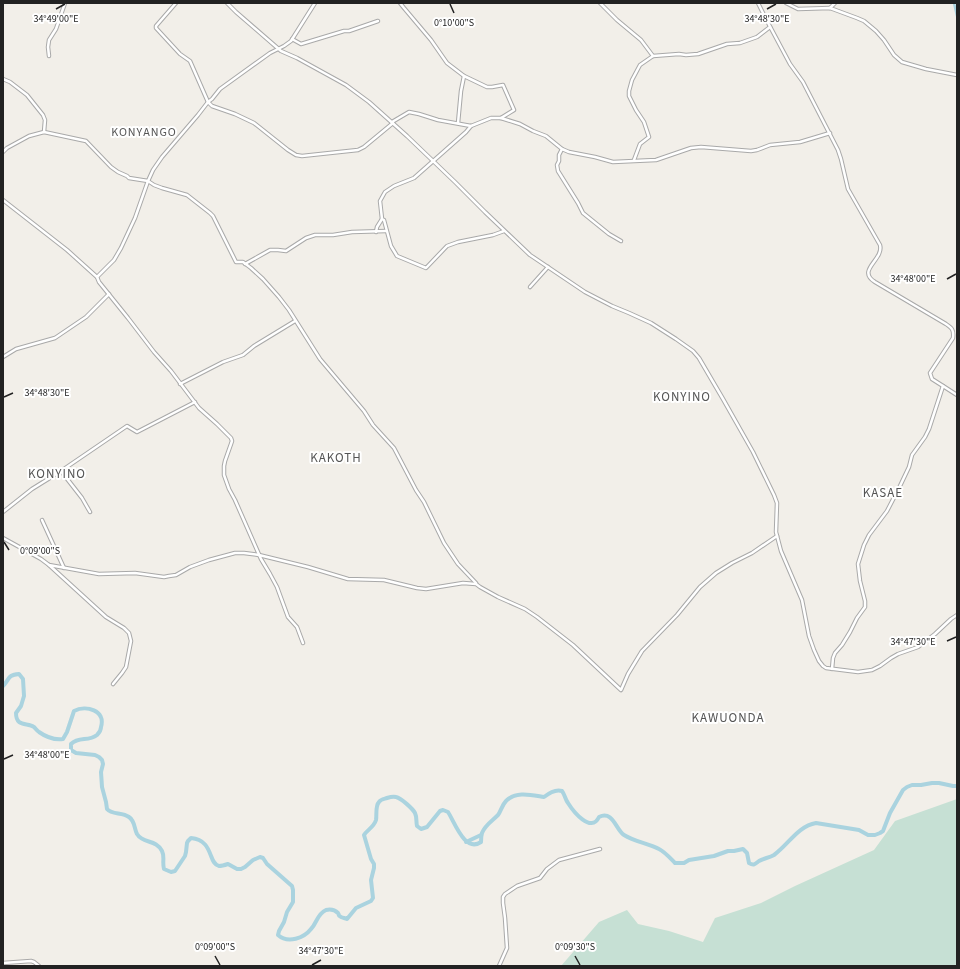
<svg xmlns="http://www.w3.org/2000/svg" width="960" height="969" viewBox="0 0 960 969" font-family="'Source Sans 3',sans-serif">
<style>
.wetland{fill:#c6e0d4}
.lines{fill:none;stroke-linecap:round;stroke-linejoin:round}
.canal{stroke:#aad3df;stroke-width:2.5}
.river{stroke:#aad3df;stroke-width:4}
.minor-casing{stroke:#a9a9a9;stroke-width:4.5}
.minor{stroke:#fff;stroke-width:2.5}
.ticks{fill:none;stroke:#222;stroke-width:1.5}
.labels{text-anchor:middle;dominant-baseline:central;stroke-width:4;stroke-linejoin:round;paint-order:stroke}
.neighbourhood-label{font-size:12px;letter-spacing:1px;fill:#555;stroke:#fff}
.quarter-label{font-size:13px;letter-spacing:1px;fill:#555;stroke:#fff}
.ticks-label{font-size:10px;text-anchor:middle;fill:#222;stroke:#fff;stroke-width:4;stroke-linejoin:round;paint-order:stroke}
</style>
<rect width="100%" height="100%" fill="#f2efe9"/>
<polygon class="wetland" points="957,799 957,966 561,966 599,922 627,910 638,924 669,931 703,942 715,918 761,903 795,886 874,850 895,821"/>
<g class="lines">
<polyline class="canal" points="954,3 957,16"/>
<g class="river">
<path d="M3,686C10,679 7,675 19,674L23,679L24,696L21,706L16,713C16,728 28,722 34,727C36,729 37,731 39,732C46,737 55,740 63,739L67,732L74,711C86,705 106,710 101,727C101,730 99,733 97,735C88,742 79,736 71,744V750L76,753L95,755L99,757L102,760L103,764L101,772L102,787L106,802L107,809C112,815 122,812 129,817C135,821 134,828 137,834C143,844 156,839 162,851C165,857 162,862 164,869L171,872L175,871L185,856L186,852L187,843L188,841L191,838C214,840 208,864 219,866C222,866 225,865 228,864L237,869H241L245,867L253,860L260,857L263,858L267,864L292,886L293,890V902L287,912L284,922L279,931L278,935C288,944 304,938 311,929C317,923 317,914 326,910C330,909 335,910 338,913C340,916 337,915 341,917C343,918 345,918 347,919L356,908L371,901L373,898L371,880L374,868V864L371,859L364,835C367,830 374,827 376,820C377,815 375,806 379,802C381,799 384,799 387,798C390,797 393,796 396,797C401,798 413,809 415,813C417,817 416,822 417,826L421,829L427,827L440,811L443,810L448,812C455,823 465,853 481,842C481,839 481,836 482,833C485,825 492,821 498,815C501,811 502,805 506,801C516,791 531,795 544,797C549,793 556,789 562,791C565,795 565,799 568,803C573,811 591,834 599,817C613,810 616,830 624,835C635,842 648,843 659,849C665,852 670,858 675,863H684L689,860L714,856L728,851H734L743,849L747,853L749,863C754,866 755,864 759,861C764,858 769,858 774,855C788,845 798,826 816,823L859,830L868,835H875L880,833L883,831L890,813L903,790L907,787L912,785H921L932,783H939L953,786H957"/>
<polyline points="466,842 481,835"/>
</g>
<g class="minor-casing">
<g id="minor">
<polyline points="176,3 156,26 156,28 180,54 190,61 208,102 212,106 235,114 254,123 288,150 296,155 302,156 358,150 364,147 393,123"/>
<polyline points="227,3 236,12 281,51 297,58 346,85 369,102 407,136 455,182 485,212 530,255 585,292 612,306 629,313 651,323 676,339 693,351 699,358 723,399 753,452 774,495 777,503 776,532 781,551 802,600 809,636 814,650 819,661 823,666 826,668 858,672 872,670 880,666 891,658 898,654 918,647 935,634 951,619 957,615"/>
<polyline points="400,3 404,8 431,40 447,63 464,76 487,87 492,87 503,85 514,110 501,118"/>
<polyline points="600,3 617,20 641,40 653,56"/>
<path d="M758,3L766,19L790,64L803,82L838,150L841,159L848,189L880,245C884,260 856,270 875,282L946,324C952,328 954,330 953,338L930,373L932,379L943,386L929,429L925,437L912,455L909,467L900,486L887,511L869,535L864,545L858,564L860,581L865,601V607L857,618L850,632L842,645L835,653L833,658L832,669"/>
<polyline points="786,3 798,9 830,8 857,18 864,21 876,31 884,40 894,55 902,62 926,69 957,75"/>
<polyline points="830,8 835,3"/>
<polyline points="292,39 301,44 344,31 349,31 378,21"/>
<polyline points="49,56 48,47 49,40 56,29 65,3"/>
<polyline points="3,79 10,82 27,95 43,115 45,120 44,132"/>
<polyline points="392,122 409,112 419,114 438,120 471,126 491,118 501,118 520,124 533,131 546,136 562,149 569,152 595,157 613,162 656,160 691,148 701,147 751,151 757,150 770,145 800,142 830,133"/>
<polyline points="458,123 461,91 464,76"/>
<polyline points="471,126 466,132 414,178 394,186 385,192 380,201 382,219 384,220 391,246 397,256 426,268 447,246 458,242 493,235 504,231"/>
<polyline points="562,149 559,155 559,161 557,165 558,171 578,203 583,213 609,234 621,241"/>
<polyline points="3,152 7,148 29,136 44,132 86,141 111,167 118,172 127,176 129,178 148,181 154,185 162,188 187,195 210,213 213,216 236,262 243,262 251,268 263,279 279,297 289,310 320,359 364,411 373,425 394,448 416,490 424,502 444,543 458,564 476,583"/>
<polyline points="634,160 640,144 649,137 644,122 636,110 629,96 629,91 632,80 640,65 653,56 679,54 686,55 698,54 727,44 740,43 757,37 770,27"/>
<polyline points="3,200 67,250 97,277 114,260 121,248 135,218 148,181 153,170 162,157 198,115 208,102 212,99 220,89 270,53 284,46 291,41 315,3"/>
<polyline points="376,232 377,227 382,219"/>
<polyline points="245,264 270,250 278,250 286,251 306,238 315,235 333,235 352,232 386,231"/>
<polyline points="97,277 99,282 128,318 154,352 171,371 199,408 217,424 231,438 232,441 231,444 225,461 224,466 224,475 229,489 235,500 261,559 270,574 277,587 288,617 297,627 303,643"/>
<polyline points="530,287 548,267"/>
<polyline points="3,357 16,349 55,338 86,317 109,294"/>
<polyline points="180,384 223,362 243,355 254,346 295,321"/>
<polyline points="943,386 957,395"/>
<polyline points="61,471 82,498 90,512"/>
<polyline points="3,512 32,489 61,471 127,426 137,432 195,402"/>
<polyline points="42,520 64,568"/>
<polyline points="3,538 41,559 49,565 99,574 135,573 164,577 169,576 176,575 190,567 209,560 235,553 244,553 259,555 308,567 348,579 384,580 417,588 426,589 463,583 476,584 480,587 498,597 525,609 537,617 573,645 621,690 628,674 642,651 677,615 700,587 716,573 732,563 752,553 777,536"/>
<polyline points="49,565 106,617 124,628 129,633 131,641 126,667 122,673 113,684"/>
<polyline points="3,963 31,961 34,962 39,966"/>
<polyline points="499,966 507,948 505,918 503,903 503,897 505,894 517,886 540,878 547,869 559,860 600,849"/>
</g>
</g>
<use href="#minor" class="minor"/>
</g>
<path class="ticks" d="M450,4L454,13M56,9L65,4M767,9L776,4M947,279L956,274M4,397L13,393M4,542L9,550M947,641L956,637M4,759L13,755M215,956L220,965M575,956L580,965M312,965L321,960"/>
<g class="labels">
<g class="neighbourhood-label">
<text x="144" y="132">KONYANGO</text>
</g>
<g class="quarter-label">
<text x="682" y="397">KONYINO</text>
<text x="336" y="458">KAKOTH</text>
<text x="57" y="474">KONYINO</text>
<text x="883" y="493">KASAE</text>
<text x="728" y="718">KAWUONDA</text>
</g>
</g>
<g class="ticks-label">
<text x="56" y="22">34°49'00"E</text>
<text x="767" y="22">34°48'30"E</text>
<text x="454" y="26">0°10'00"S</text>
<text x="913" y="282">34°48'00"E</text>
<text x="47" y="396">34°48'30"E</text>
<text x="40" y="554">0°09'00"S</text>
<text x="913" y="645">34°47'30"E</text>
<text x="47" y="758">34°48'00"E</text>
<text x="215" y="950">0°09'00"S</text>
<text x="575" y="950">0°09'30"S</text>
<text x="321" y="954">34°47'30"E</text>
</g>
<rect width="960" height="969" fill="none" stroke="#222222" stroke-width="8"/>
</svg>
